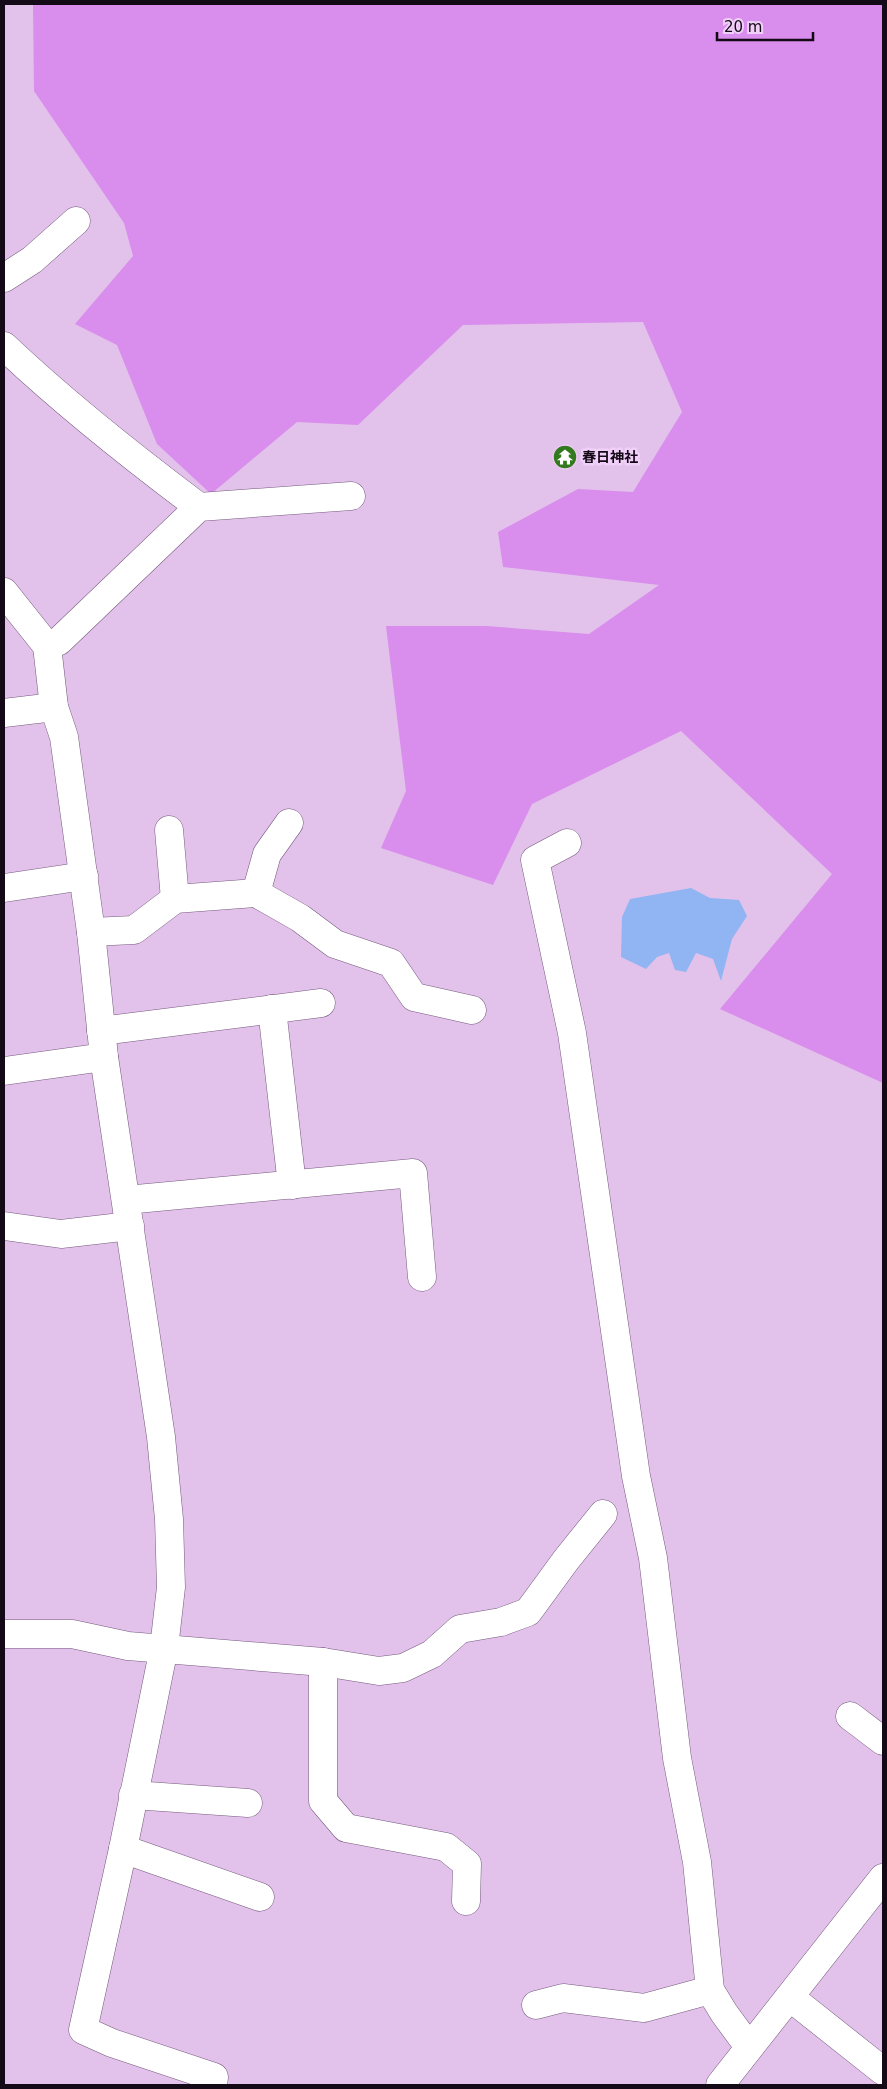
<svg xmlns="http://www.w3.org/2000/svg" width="887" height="2089" viewBox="0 0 887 2089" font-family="'DejaVu Sans','Noto Sans JP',sans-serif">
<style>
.green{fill:#d98dec}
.water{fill:#90b5f2}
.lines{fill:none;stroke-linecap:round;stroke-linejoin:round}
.street-casing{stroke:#765a7e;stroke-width:29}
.street{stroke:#fff;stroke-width:28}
.labels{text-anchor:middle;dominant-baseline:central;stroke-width:5;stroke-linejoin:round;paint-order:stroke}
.poi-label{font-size:14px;font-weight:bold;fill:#140917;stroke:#f0cff8;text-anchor:start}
</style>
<rect width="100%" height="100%" fill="#e2c2ea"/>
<polygon class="green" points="33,4 883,4 883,1083 720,1009 832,874 681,731 532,804 493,885 381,848 406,791 386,626 486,626 589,634 659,585 503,567 498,532 578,489 633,492 682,412 643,322 463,325 358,425 297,422 211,494 157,444 117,345 75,324 133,256 124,223 34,91"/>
<polygon class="water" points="691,888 710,898 739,900 747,916 732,939 721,981 713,959 696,953 686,972 675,970 669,953 657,957 646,969 621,957 622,917 630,899"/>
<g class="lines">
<g class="street-casing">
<g id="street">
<polyline points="4,278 32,260 76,221"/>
<path d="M4,346C65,404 131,456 199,507"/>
<polyline points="4,592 47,646 54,707 64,737 91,932 104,1057 161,1437 169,1519 171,1587 164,1648 123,1849 83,2030 112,2043 214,2077 213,2085"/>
<polyline points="47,646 59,641 199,507 351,496"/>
<polyline points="4,713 54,707"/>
<polyline points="169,830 175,899"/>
<polyline points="567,843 535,860 572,1033 636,1476 653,1558 677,1758 697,1862 710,1990 724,2013 749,2047"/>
<polyline points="4,888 84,876"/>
<polyline points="256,893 267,854 289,823"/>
<polyline points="91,932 134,930 175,899 256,893 300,918 335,944 391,963 414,997 472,1010"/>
<polyline points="272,1009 292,1185"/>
<polyline points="101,1031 321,1003"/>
<polyline points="4,1071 104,1057"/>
<polyline points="126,1200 413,1173 422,1277"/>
<polyline points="4,1226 61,1234 130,1226"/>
<polyline points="4,1634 72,1634 128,1646 323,1662 379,1671 403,1668 432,1654 460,1629 501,1622 528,1612 566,1560 603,1514"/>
<polyline points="323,1662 323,1801 346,1828 446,1847 467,1864 466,1901"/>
<polyline points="850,1716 883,1741"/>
<polyline points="133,1795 248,1803"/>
<polyline points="123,1849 260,1897"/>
<polyline points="791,1998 883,2071"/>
<polyline points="536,2005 563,1998 644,2008 710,1990"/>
<polyline points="720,2085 883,1878"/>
</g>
</g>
<use href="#street" class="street"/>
</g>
<defs>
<g id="temple-disc" transform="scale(1.25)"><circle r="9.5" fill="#33791d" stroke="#f0cff8"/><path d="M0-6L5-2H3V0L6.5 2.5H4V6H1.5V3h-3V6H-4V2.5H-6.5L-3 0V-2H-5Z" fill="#fff"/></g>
</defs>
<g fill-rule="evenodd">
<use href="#temple-disc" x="565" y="457"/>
</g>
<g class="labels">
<g class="poi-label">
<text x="582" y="457">春日神社</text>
</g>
</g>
<rect width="887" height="2089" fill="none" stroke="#140917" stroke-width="10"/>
<path d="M717 32v8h96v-8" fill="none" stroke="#140917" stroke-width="2.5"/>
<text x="724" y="32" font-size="15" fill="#140917" stroke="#f0cff8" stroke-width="4" paint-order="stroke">20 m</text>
</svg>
